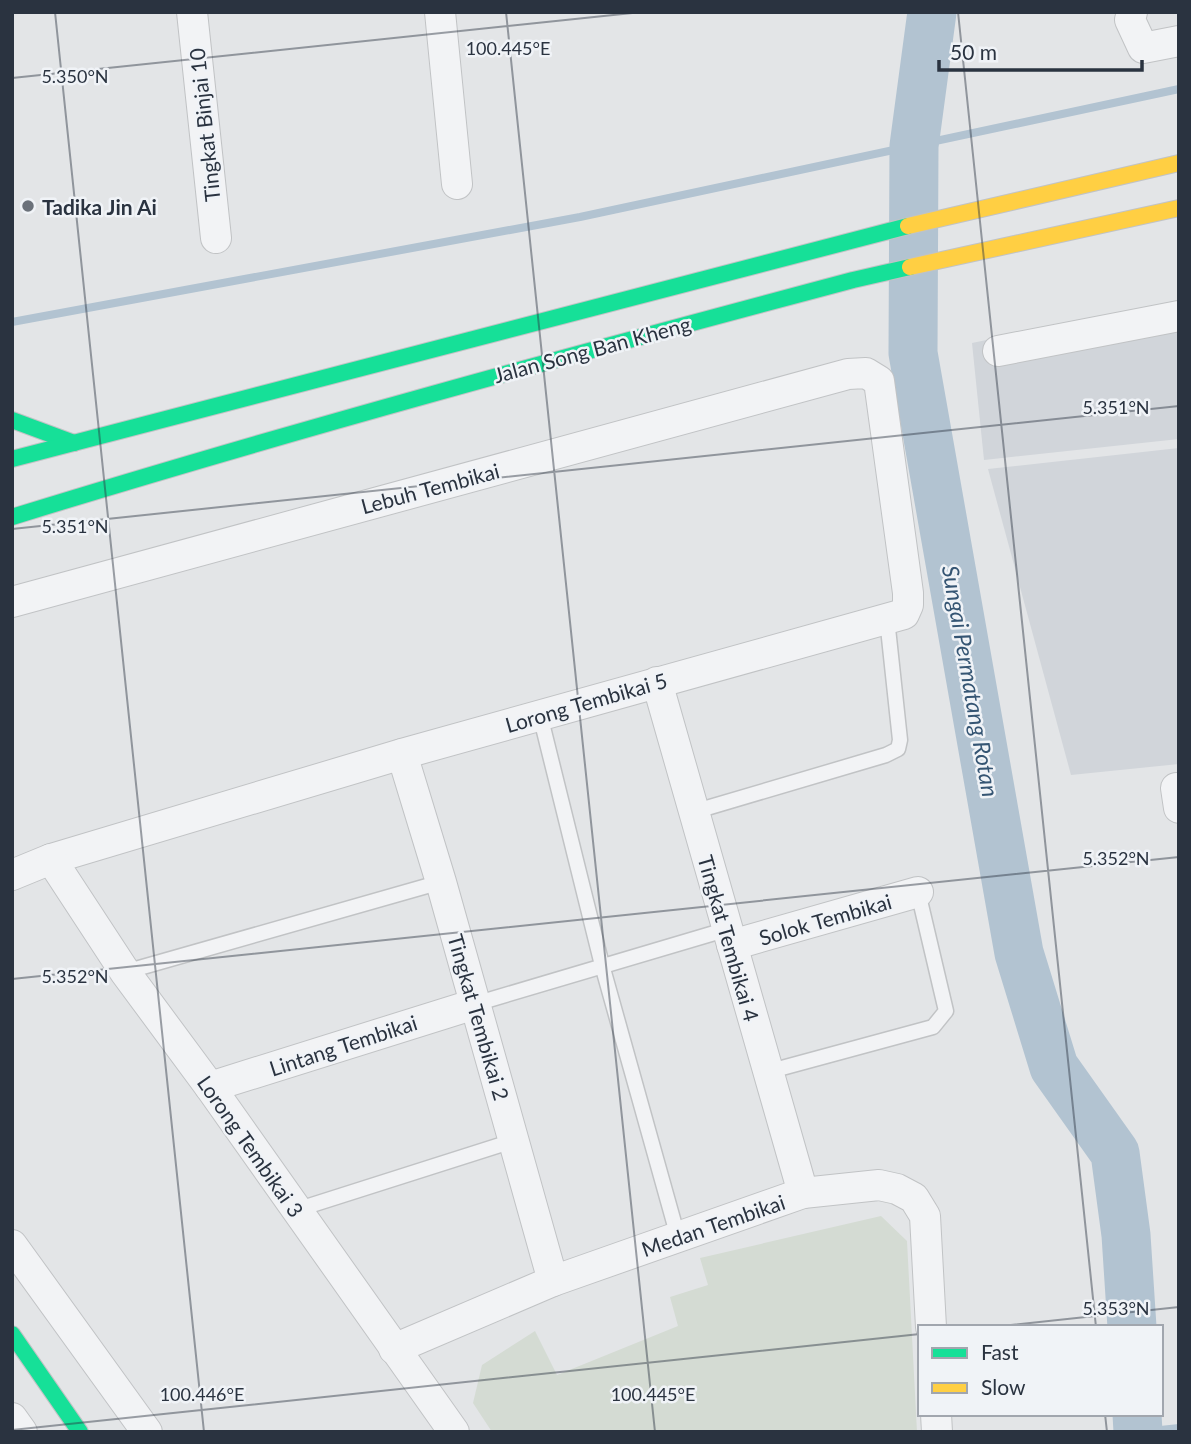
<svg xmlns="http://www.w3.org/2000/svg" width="1191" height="1444" viewBox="0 0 1191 1444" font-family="Lato,sans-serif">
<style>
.built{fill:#d1d5da}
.green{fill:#d4dbd3}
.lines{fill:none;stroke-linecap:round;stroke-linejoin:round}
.stream{stroke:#b2c3d1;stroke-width:8}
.river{stroke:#b2c3d1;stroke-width:49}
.lane-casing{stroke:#c1c3c5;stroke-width:17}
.street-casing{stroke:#c1c3c5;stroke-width:32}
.fast-casing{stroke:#c1c3c5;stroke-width:18}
.slow-casing{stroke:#c1c3c5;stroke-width:18}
.lane{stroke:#f2f3f5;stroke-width:14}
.street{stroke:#f2f3f5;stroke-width:30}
.fast{stroke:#16e098;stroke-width:16}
.slow{stroke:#ffcf43;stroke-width:16}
.ticks{fill:none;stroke:#2a3340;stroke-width:2;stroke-opacity:0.45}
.poi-dot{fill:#6b717a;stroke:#f0f3f7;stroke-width:2.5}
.labels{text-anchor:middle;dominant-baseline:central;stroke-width:5;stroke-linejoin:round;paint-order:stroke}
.street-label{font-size:21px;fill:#2a3340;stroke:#f0f3f7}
.poi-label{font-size:21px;font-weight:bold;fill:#2a3340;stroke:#f0f3f7;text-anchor:start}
.water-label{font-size:23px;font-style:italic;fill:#355573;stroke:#f0f3f7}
.ticks-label{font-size:18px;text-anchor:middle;fill:#2a3340;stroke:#f0f3f7;stroke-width:5;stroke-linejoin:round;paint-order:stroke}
</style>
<rect width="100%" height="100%" fill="#e3e5e7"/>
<g class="built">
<polygon points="1179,300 1179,439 984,460 972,343"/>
<polygon points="1179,448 1179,764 1071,775 988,469"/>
</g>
<polygon class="green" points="881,1216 907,1241 917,1432 492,1432 473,1403 482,1365 535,1331 557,1375 678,1326 670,1297 708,1285 700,1258"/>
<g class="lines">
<g class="stream">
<polyline points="12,322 580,217 1179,89"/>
<polyline points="1142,1432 1179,1428"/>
</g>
<g class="river">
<polyline points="932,12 914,146 913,353 1019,953 1054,1067 1115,1153 1126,1235 1132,1327"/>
<polyline points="1137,1414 1138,1432"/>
</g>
<g class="lane-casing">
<g id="lane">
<polyline points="540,715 602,965 678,1237"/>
<polyline points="693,812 886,755 898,749 900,740 887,619"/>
<polyline points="125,972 441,882"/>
<polyline points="475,1004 728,929"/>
<polyline points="767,1072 933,1027 946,1011 918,892"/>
<polyline points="296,1210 513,1141"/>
</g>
</g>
<g class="street-casing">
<g id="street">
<polyline points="192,12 216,238"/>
<polyline points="440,12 457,184"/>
<polyline points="1132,12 1130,20 1143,48 1179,41"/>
<polyline points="998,351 1179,316"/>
<polyline points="12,602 848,374 866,373 879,381 908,593 908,605 904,614 402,754 51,859 12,875"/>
<polyline points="657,682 803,1193"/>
<polyline points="402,754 441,882 553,1281"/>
<polyline points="1176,788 1179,808"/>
<polyline points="51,859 125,972 210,1087 454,1432"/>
<polyline points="732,945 918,892"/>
<polyline points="210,1087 475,1004"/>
<polyline points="12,1245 147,1432"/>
<polyline points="394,1349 553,1281 803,1193 879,1185 897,1189 914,1198 925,1216 931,1327"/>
<polyline points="936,1414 937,1432"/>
<polyline points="12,1418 22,1432"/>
</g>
</g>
<g class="fast-casing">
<g id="fast">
<polyline points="12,420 74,443"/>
<polyline points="12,459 908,226"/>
<path d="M12,517C290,431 571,355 853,280L910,267"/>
<polyline points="12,1334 80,1432"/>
</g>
</g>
<g class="slow-casing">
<g id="slow">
<polyline points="908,226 1179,163"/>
<polyline points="910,267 1179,208"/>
</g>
</g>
<use href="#lane" class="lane"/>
<use href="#street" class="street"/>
<use href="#fast" class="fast"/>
<use href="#slow" class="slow"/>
</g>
<path class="ticks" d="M55,12L204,1432M506,12L655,1432M958,12L1096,1327M12,78L642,12M12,529L1179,406M12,979L1179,857M992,1327L1179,1307M1105,1414L1107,1432M12,1430L920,1334"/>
<circle class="poi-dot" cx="28" cy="206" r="7"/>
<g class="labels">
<g class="street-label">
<text transform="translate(204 125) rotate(-96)">Tingkat Binjai 10</text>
<text transform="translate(592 349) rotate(-15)">Jalan Song Ban Kheng</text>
<text transform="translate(430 488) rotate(-15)">Lebuh Tembikai</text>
<text transform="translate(586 702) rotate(-16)">Lorong Tembikai 5</text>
<text transform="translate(825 919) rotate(-16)">Solok Tembikai</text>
<text transform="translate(729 938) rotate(74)">Tingkat Tembikai 4</text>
<text transform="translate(479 1017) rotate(74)">Tingkat Tembikai 2</text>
<text transform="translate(343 1045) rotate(-18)">Lintang Tembikai</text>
<text transform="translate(251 1146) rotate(55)">Lorong Tembikai 3</text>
<text transform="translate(713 1225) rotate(-19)">Medan Tembikai</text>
</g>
<g class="poi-label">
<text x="42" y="206">Tadika Jin Ai</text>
</g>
<g class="water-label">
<text transform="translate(971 681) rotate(80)">Sungai Permatang Rotan</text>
</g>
</g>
<g class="ticks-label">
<text x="508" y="55">100.445°E</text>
<text x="75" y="83">5.350°N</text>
<text x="1116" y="414">5.351°N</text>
<text x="75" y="533">5.351°N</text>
<text x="1116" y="865">5.352°N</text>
<text x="75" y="983">5.352°N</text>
<text x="1116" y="1315">5.353°N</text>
<text x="202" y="1401">100.446°E</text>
<text x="653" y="1401">100.445°E</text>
</g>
<rect width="1191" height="1444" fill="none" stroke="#2a3340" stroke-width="28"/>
<rect x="918" y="1325" width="245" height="91" fill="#f0f3f7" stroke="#a1a6ae" stroke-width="2"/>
<rect x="932" y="1348" width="35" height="10" fill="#16e098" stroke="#a1a6ae" stroke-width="2"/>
<text x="981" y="1360" font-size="21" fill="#2a3340">Fast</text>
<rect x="932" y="1383" width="35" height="10" fill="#ffcf43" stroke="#a1a6ae" stroke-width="2"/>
<text x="981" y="1395" font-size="21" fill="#2a3340">Slow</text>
<path d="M939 60v10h203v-10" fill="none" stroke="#2a3340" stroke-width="3.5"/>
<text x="950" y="60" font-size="21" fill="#2a3340" stroke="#f0f3f7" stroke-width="5" paint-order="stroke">50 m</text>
</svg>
